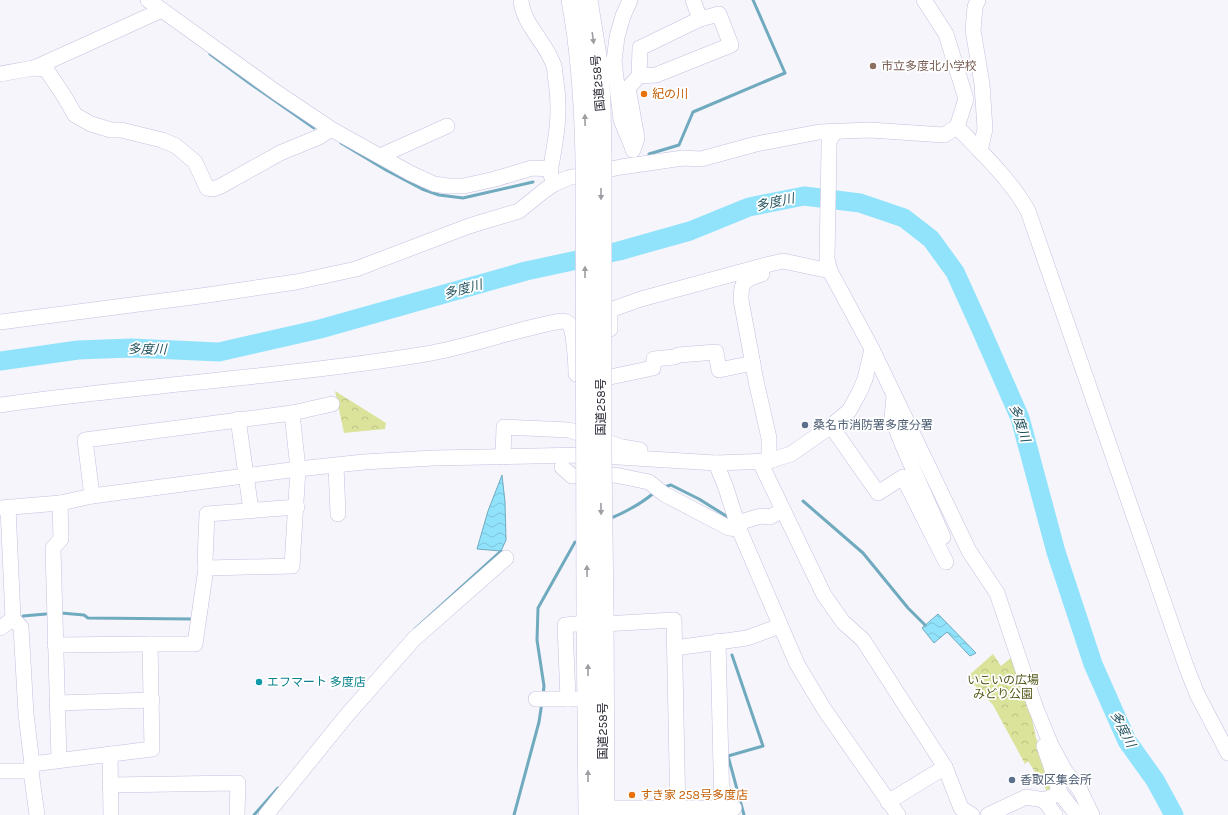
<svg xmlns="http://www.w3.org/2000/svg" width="1228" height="815" viewBox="0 0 1228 815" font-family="Karla,'Noto Sans JP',sans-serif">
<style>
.park{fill:url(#park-crowns)}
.water{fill:url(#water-waves);stroke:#70aabe}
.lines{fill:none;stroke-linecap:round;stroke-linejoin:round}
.stream{stroke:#70aabe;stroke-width:3}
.river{stroke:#90e3fb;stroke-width:19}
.minor-casing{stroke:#c4c0df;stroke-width:16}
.highway-casing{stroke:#c4c0df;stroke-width:22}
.minor{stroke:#fff;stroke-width:15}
.highway{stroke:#fff;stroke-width:21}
.highway-bridge-casing{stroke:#c4c0df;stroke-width:22;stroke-linecap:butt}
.highway-bridge{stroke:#fff;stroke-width:21}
.oneway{fill:#9e9da2}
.education-dot{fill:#8d6e63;stroke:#fff;stroke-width:1.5}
.food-dot{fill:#e8710a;stroke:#fff;stroke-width:1.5}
.service-dot{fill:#5c6f8a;stroke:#fff;stroke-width:1.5}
.culture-dot{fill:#0f9aa8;stroke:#fff;stroke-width:1.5}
.labels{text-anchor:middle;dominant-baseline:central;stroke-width:3.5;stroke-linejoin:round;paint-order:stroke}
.education-label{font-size:12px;fill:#785e54;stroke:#fff;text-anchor:start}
.street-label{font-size:12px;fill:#272531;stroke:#fff}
.food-label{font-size:12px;fill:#c56008;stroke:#fff;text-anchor:start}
.service-label{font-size:12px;fill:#4e5e75;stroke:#fff;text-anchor:start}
.park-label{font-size:12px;fill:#54581a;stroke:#fff}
.culture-label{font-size:12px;fill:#0d838f;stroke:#fff;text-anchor:start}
.water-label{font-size:13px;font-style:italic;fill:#22525f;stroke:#fff}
</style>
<defs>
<pattern id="park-crowns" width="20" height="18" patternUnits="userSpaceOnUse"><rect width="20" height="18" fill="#dbe39b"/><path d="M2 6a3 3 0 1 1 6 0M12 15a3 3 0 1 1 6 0" fill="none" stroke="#bcc386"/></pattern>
<pattern id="water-waves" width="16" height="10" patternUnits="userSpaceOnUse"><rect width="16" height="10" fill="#90e3fb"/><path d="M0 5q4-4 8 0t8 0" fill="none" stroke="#7cc3d8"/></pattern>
</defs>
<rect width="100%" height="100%" fill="#f6f5fc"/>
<g class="park">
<polygon points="335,391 386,423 385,429 344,433"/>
<polygon points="993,654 1001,666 1013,656 1028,700 1036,738 1055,791 1049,794 1028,761 1025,764 993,705 967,677"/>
</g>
<g class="water">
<polygon points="502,475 505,502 506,540 501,551 477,549 488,511"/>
<polygon points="938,614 976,653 970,656 947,632 934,643 922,628"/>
</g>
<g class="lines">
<g class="stream">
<polyline points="210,54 248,82 314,128"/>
<polyline points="341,143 386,170 422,189 439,195 463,198 533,182"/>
<polyline points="649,154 679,145 693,112 785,73 753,0"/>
<polyline points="664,487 671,485 699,499 731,519"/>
<polyline points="803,501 863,553 908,608 925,625"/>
<path d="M609,519C626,512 641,504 655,492"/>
<polyline points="61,613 84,615 88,618 192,619"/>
<polyline points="23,616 46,614"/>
<polyline points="415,629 501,551"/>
<polyline points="732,655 763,746 728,756 744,815"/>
<polyline points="543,695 544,686 537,640 538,608 575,542"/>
<polyline points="254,815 278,788"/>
<polyline points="514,815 539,722 542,702"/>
</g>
<polyline class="river" points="0,361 78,350 131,348 219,352 320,329 526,271 619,251 690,231 749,207 804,196 860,203 904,218 931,239 955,272 980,327 1020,418 1056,552 1093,664 1127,741 1155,780 1174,815"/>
<g class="minor-casing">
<g id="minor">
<polyline points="148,0 276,92 331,129 410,173 434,184 447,186 464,186 495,179 532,168 551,169"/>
<path d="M521,0C523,25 546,42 554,66C555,70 555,76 556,81C561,114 556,139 550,172L552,178"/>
<polyline points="630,0 623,16 617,37 614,61 621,120 633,149"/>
<polyline points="693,0 700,19"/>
<polyline points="978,0 975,7 973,30 982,84 985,129 980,151"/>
<polyline points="34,68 162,10"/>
<polyline points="0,74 33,68 46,69 64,96 75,115 91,124 111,130 121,130 162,140 176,146 195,162 207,188 213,189 221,186 280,153 319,137 331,129"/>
<path d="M957,127C982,153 1010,179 1028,211L1186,666L1197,694L1228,753"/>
<polyline points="835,132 829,141 829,150 827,259 830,271 872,349 969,551 997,593 1035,706 1051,745 1065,771 1080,790 1092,815"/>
<polyline points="633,150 637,138 628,88 639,76 640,48 700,19 719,14 731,45 656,75 639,76"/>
<polyline points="380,156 447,126"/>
<path d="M762,274C744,280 741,280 741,300L756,381L769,438V461"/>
<polyline points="0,322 208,295 296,282 356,269 469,226 519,211 545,190 554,184 568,178 621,167 683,158 701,159 756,144 819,132 870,130 944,135 957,127 966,99 946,34 924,0"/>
<polyline points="610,329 610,310 641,299 770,264 783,261 830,271"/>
<polyline points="591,381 653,368 654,359 674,357 679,355 716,352 719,370 753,363"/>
<polyline points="894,396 892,418 903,446 943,537"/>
<path d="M0,405C142,385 285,377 426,354C472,346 516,329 561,321C565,321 568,322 570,325C574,332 576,365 576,374"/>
<polyline points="292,413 332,404"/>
<polyline points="238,419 251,510"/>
<polyline points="831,426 878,493 903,477 946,562"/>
<polyline points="503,457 504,427 569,430 622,447 640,450"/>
<polyline points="760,462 824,595 843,622 863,640 945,767 961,808 972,815"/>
<polyline points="716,463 726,488 739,529 797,664 824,709 898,815"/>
<polyline points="336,466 338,514"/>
<polyline points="562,467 572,476 615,475 649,482 664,494 729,528 739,529"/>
<polyline points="8,507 13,619 21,627 26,714 32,764 31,771 37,815"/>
<polyline points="0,508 60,503 92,496 298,469 364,462 433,458 586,455 716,463 769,461 791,454 831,426 849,411 860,391 865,379 872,349"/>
<polyline points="737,523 761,516 770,517 783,510"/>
<polyline points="206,568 205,560 207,514 297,507"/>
<polyline points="603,624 674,620 678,815"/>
<polyline points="0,628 13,619"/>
<polyline points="718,641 722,808"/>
<polyline points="55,645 150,644"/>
<polyline points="675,648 747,638 780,626"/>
<polyline points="536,699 577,699"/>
<polyline points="568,699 565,625 587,623"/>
<polyline points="57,703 152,700"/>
<polyline points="1044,746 1060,793 1077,815"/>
<polyline points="110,754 111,815"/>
<polyline points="59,760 53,548 61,539 60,503"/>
<polyline points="32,764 152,749 150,644 195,644 206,568 292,566 298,469 292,413 85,440 92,496"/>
<polyline points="0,771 31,771"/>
<polyline points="110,785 238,783 237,815"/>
<polyline points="1044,800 1055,815"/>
<polyline points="888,802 945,767"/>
<polyline points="604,808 734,808"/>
<polyline points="266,815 347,715 414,639 506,558"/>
<polyline points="988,815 1026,797 1044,800 1060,793"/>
</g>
</g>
<g class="highway-casing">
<g id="highway">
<path d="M572,0C582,53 585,105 586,159"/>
<polyline points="587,0 598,69 600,103 601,155"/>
<polyline points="587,610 589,815"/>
<polyline points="603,611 604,815"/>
</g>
</g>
<use href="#minor" class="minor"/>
<use href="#highway" class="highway"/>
<g class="highway-bridge-casing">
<g id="highway-bridge">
<polyline points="601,155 601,456 603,611"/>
<polyline points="586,159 587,610"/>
</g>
</g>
<use href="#highway-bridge" class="highway-bridge"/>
</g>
<defs><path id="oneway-solid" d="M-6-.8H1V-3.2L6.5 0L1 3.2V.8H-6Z"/></defs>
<g class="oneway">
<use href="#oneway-solid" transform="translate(593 38) rotate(82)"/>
<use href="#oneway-solid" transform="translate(585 120) rotate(-91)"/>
<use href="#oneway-solid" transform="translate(601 194) rotate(90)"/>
<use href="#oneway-solid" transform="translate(585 272) rotate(-90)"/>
<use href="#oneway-solid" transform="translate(601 509) rotate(89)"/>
<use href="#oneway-solid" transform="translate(587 571) rotate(-91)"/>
<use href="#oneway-solid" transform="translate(588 670) rotate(-90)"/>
<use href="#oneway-solid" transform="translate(588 776) rotate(-90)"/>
</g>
<circle class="education-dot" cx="873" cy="66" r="4"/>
<g class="food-dot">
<circle cx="644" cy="94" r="4"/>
<circle cx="632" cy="795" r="4"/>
</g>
<g class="service-dot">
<circle cx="805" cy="425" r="4"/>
<circle cx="1012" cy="780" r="4"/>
</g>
<circle class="culture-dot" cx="259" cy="682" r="4"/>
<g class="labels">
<g class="education-label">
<text x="881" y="66">市立多度北小学校</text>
</g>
<g class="street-label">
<text transform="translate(598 83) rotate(-95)">国道258号</text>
<text transform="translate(601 407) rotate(-90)">国道258号</text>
<text transform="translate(603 731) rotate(-90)">国道258号</text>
</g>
<g class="food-label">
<text x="652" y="94">紀の川</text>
<text x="640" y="795">すき家 258号多度店</text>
</g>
<g class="service-label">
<text x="813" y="425">桑名市消防署多度分署</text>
<text x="1020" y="780">香取区集会所</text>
</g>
<g class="park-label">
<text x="1003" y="680">いこいの広場<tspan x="1003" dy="14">みどり公園</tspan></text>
</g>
<g class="culture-label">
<text x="267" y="682">エフマート 多度店</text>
</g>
<g class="water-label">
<text transform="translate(775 202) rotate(-12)">多度川</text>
<text transform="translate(463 289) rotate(-15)">多度川</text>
<text transform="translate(147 349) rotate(1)">多度川</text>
<text transform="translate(1020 423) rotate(71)">多度川</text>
<text transform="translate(1123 729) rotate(63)">多度川</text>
</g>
</g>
</svg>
